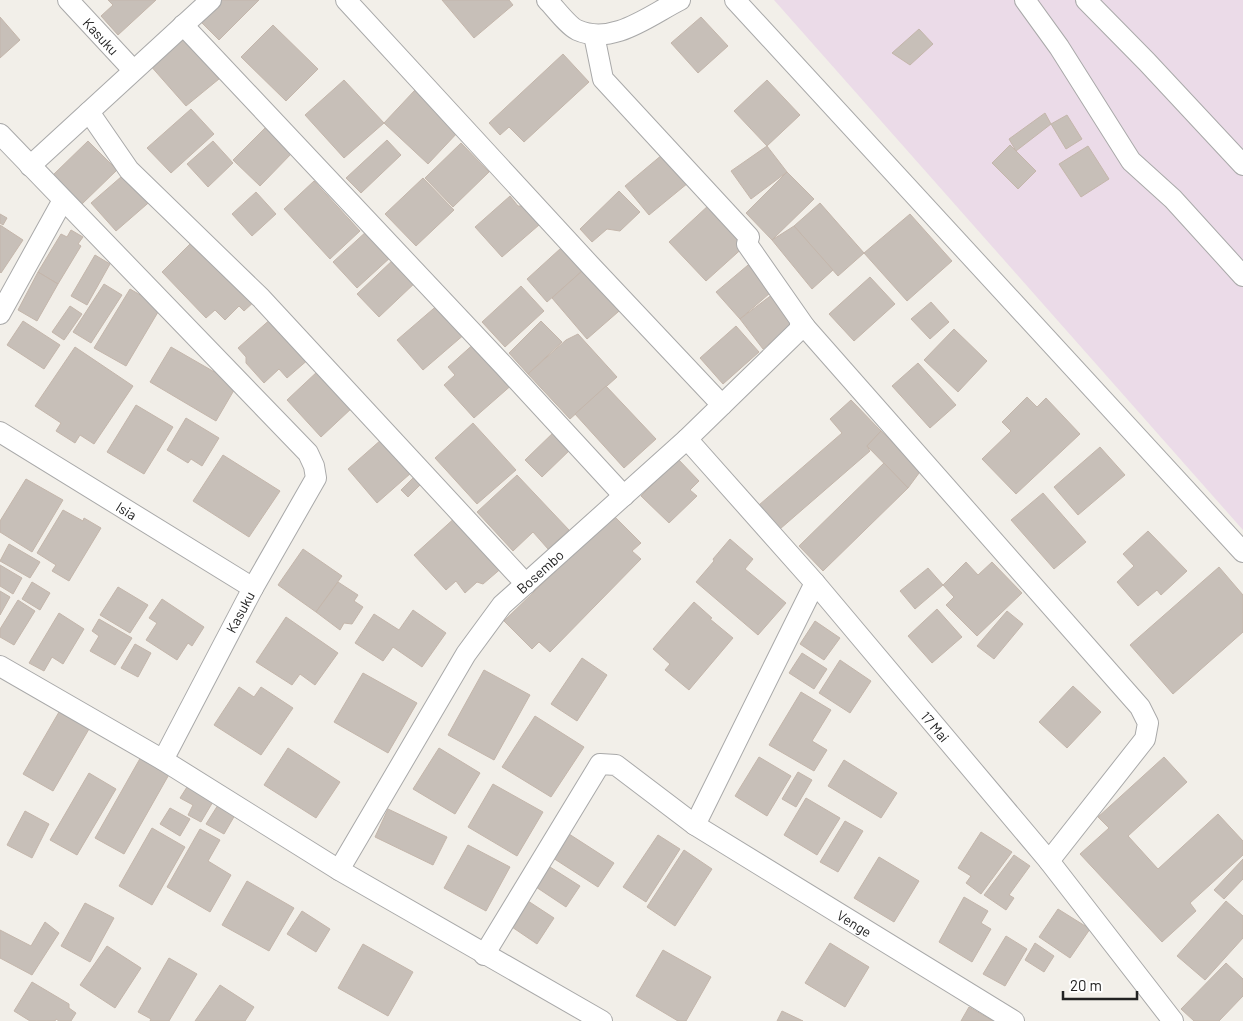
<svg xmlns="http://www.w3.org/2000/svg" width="1243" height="1021" viewBox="0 0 1243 1021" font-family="Barlow,sans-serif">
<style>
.industrial{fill:#ebdbe8}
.building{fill:#c7bfb8;stroke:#c4b6ab}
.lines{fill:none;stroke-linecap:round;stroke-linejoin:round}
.street-casing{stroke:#a9a9a9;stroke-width:22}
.street{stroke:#fff;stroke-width:20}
.labels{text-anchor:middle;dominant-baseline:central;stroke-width:4;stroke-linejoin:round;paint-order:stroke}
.street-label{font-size:14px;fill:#222;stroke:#fff}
</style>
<rect width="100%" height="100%" fill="#f2efe9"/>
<polygon class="industrial" points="774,0 1243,0 1243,530"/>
<g class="building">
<polygon points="108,0 156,0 118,35 101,16 113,5"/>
<polygon points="222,0 259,0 219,40 200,21"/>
<polygon points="442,0 509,0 513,5 474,38"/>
<polygon points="0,17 20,40 0,58"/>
<polygon points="701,17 728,46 698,73 671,43"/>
<polygon points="273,25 318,69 286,101 241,57"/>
<polygon points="919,29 933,44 910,65 892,53"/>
<polygon points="182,36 219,79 186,106 149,64"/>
<polygon points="563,54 589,82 524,142 509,127 500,135 489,123"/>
<polygon points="344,80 384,123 344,158 305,115"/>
<polygon points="767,80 800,115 767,146 734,111"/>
<polygon points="415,90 459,131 428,164 384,123"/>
<polygon points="191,109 214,134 171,173 147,148"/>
<polygon points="1045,113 1051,124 1016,151 1009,139"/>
<polygon points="1067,115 1082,139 1066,149 1051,124"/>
<polygon points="267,126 293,152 260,186 233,160"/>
<polygon points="387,140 401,155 361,193 346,178"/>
<polygon points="88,141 117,170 82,204 53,175"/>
<polygon points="213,141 233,163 208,187 187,164"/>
<polygon points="461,143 489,172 453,207 425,178"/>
<polygon points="1010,145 1036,171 1018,189 992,163"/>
<polygon points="767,146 787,172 751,199 731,171"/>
<polygon points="1088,146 1109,179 1081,197 1059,164"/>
<polygon points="663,154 688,183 649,215 625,186"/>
<polygon points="129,170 154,198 116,231 91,203"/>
<polygon points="787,172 814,199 772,240 746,213"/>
<polygon points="423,178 454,210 416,246 385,214"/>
<polygon points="314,181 360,231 330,259 284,209"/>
<polygon points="619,191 640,212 620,231 607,229 592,242 580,229"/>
<polygon points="256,192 276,214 252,236 232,214"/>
<polygon points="510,196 518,206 532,206 533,217 539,225 502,257 475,227"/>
<polygon points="820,203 864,253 838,276 794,226"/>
<polygon points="710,204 747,244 706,281 669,242"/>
<polygon points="0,214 7,218 3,225 0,223"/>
<polygon points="910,214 952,261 907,301 864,253"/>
<polygon points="0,225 23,240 1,273 0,272"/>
<polygon points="794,226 833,270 812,289 772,240"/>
<polygon points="71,230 83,237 78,244 81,246 58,284 38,272 61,234 67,237"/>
<polygon points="368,230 392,256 357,288 333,262"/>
<polygon points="196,238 257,299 244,311 239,306 225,320 215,310 206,318 162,272"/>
<polygon points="561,248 582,271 547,302 527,279"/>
<polygon points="95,255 110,264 87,305 71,296"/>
<polygon points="395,258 417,281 379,317 357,294"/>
<polygon points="754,260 777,287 740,319 716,292"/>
<polygon points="582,271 626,305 587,339 552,298"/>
<polygon points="38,272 58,284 37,321 18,310"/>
<polygon points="870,277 895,304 854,341 829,314"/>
<polygon points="104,284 122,295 91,343 73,332"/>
<polygon points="521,286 544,311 505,347 482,322"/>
<polygon points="130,289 161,307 126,366 94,348"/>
<polygon points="773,294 796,321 763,349 740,319"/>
<polygon points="931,302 949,322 930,339 911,319"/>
<polygon points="440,303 466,333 423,370 397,340"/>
<polygon points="70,306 82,314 64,340 52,332"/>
<polygon points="273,317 310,358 287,378 279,369 264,383 246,363 246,357 238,348"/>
<polygon points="23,321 60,345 44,369 7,345"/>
<polygon points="541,321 562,342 528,374 509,353"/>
<polygon points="736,326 759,352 723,384 700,358"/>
<polygon points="954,329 987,361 958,392 924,360"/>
<polygon points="578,334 617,377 570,419 528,374 566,340"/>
<polygon points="477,341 514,383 474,418 444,385 455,375 448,367"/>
<polygon points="75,347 133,386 94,444 80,435 75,443 56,431 61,423 35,406"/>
<polygon points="171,347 237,385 216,421 150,382"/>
<polygon points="918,363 956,405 930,428 892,386"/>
<polygon points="319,370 353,407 321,437 287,400"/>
<polygon points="606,386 656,439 624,468 575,414"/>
<polygon points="1027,397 1037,407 1046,398 1080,434 1016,494 982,459 1011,431 1002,422"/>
<polygon points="851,400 881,431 867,446 870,451 780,529 759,505 842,433 830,419"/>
<polygon points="136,405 173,427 144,474 107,452"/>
<polygon points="186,418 219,438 202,466 191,459 188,463 167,450"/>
<polygon points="473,423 516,470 477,504 435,458"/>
<polygon points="556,430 573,447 542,477 525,460"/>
<polygon points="881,431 922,469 908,488 867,446"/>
<polygon points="382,439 411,473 377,503 348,469"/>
<polygon points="1100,447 1125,475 1078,515 1054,487"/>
<polygon points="223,455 280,491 249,537 193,501"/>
<polygon points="678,459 699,481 690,490 697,496 669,523 641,496"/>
<polygon points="884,463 908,488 823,571 799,546"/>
<polygon points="417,474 424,481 408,497 401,490"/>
<polygon points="517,475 569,530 548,549 533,532 513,551 477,512"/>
<polygon points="26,479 63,500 32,552 0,532 0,521"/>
<polygon points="1043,493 1086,542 1054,569 1011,520"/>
<polygon points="63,510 83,521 84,518 101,528 69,581 52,571 56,565 37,553"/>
<polygon points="458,515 504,566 483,584 477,582 465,593 456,581 446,590 414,555"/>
<polygon points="613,515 641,543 632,551 641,559 550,652 539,642 532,649 504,621"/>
<polygon points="1148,531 1187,571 1161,595 1157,590 1138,606 1117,582 1134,566 1123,554"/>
<polygon points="730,539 753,559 745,569 786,603 758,635 696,582 714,561 713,559"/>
<polygon points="9,544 40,562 30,578 0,561"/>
<polygon points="303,549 342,576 316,612 278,585"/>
<polygon points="966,562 978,575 992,562 1022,593 977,636 946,605 954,597 943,585"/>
<polygon points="0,565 22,578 13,594 0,586"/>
<polygon points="1219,567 1243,595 1243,632 1173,694 1130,645"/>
<polygon points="928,568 943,585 915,609 900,591"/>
<polygon points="32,582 50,593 40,610 22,599"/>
<polygon points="338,582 358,595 354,601 363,607 352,624 344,623 340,630 316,612"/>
<polygon points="118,587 148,605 130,633 100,615"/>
<polygon points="0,591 10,597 0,615"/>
<polygon points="162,599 204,627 192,646 188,643 177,660 146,640 157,623 149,618"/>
<polygon points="18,600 35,611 14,645 0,637 0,629"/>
<polygon points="694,602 712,618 710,619 733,638 689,690 665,670 670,664 653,649"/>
<polygon points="937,609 962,637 932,663 908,636"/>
<polygon points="413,610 446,633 422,667 393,647 383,661 355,643 374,614 399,630"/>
<polygon points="1007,611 1023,624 994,659 977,646"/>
<polygon points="59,613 84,629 63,664 52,657 44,671 29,663"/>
<polygon points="286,617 338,653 315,685 300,674 292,685 256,662"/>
<polygon points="99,619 132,638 115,665 90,651 99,636 92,631"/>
<polygon points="815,621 840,638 824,660 800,644"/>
<polygon points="135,644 151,653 138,677 121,668"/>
<polygon points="802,653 827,669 814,689 789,673"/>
<polygon points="582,658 607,675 577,721 551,704"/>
<polygon points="840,660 871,681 850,713 819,693"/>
<polygon points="484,670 530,695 494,760 448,735"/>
<polygon points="363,673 417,703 388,753 334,722"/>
<polygon points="1073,686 1101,712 1067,748 1039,722"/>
<polygon points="239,687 254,697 261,687 293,708 261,755 214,725"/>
<polygon points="801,692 831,710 812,741 827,750 814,771 769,745"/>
<polygon points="59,712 89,729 53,791 23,774"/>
<polygon points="535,716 584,747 551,797 502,767"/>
<polygon points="288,748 340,782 316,818 264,785"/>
<polygon points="439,748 480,773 455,814 413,789"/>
<polygon points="142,755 171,771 124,854 95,838"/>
<polygon points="759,757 791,776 767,816 735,796"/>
<polygon points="1164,757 1187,782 1128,836 1158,869 1218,814 1243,841 1243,855 1190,903 1196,911 1162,942 1080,854 1109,828 1098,817"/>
<polygon points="844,760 897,793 881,818 828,786"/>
<polygon points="798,772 812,780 796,807 782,799"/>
<polygon points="89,773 116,789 77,855 50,840"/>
<polygon points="493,784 543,812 517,856 468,827"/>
<polygon points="187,787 214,800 201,822 188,815 193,805 180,798"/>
<polygon points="806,798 840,818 817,855 784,835"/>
<polygon points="218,805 235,815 224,834 206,824"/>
<polygon points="170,808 190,819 180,836 160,824"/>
<polygon points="388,809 447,837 433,865 375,837"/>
<polygon points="25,811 49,824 32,858 7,845"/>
<polygon points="845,821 863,831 838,872 820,862"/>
<polygon points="152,828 185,847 152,905 119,886"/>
<polygon points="200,829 220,840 208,861 231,875 210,912 167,887"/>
<polygon points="981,832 1012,852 981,894 966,883 971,876 958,868"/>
<polygon points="569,834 614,863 598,887 553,858"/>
<polygon points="658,835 680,849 646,902 623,887"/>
<polygon points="468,845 510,867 486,911 444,888"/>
<polygon points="684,850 712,869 675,926 647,907"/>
<polygon points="1014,855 1030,866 1009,895 1014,898 1006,910 984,895"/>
<polygon points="879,857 919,881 894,922 854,898"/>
<polygon points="1243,859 1243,879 1224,899 1214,890"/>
<polygon points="550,867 580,886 566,907 536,887"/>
<polygon points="247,881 294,908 269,951 222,925"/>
<polygon points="964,897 988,911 981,923 991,929 972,962 939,942"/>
<polygon points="528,901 554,918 537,944 512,927"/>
<polygon points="1226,901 1243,916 1243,938 1205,980 1177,956"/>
<polygon points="85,903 114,918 90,962 61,946"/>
<polygon points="1058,909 1090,929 1070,958 1039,937"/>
<polygon points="302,911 330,929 316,952 287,934"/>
<polygon points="45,922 59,933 32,975 0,958 0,930 31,946"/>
<polygon points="1006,936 1027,949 1005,986 983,974"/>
<polygon points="830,943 869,967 845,1007 805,983"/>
<polygon points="1035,943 1054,956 1044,972 1025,960"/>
<polygon points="363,944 413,972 388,1016 338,988"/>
<polygon points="107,946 141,968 115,1008 80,985"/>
<polygon points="663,950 711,977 686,1021 678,1021 636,996"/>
<polygon points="169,958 197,974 169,1021 150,1021 151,1019 138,1012"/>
<polygon points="1226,963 1243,979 1243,996 1219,1021 1194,1021 1181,1009"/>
<polygon points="32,982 69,1004 69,1008 76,1013 71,1021 59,1021 56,1019 55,1021 30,1021 14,1011"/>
<polygon points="220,985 254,1007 245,1021 195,1021"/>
<polygon points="969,1007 993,1021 961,1021"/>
<polygon points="782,1011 803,1021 777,1021"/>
</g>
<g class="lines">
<g class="street-casing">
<g id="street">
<path id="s1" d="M68,0L133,70"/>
<polyline points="346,0 590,265 722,405"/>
<path d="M547,0C555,8 568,26 577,30C613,46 650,15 680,0"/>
<polyline points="735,0 1243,552"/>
<polyline points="1025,0 1059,47 1131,161 1173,199 1243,276"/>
<polyline points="1086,0 1147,62 1243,165"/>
<polyline points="183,25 505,367 624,496"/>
<polyline points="594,35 603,79 749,237 747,244 805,327"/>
<polyline points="89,112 129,170 261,298 526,584"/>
<polyline points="0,134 308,453 314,466 316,478 253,588 163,760"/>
<polyline points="30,166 211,0"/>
<polyline points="0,314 63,200"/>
<path id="s2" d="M0,432L253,588"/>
<path id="s3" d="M687,439L815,583L1049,861L1173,1021"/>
<polyline points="0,666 163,760 339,870 602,1021"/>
<polyline points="695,825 815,583"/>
<path id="s4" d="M339,870L466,654L502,605L687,439L797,332L802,330L800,325L805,327L1140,707L1148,723L1145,739L1049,861"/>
<path id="s5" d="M484,955L600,764L616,765L695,825L1014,1021"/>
</g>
</g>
<use href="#street" class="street"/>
</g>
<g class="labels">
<g class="street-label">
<text stroke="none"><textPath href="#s1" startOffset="49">Kasuku</textPath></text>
<text stroke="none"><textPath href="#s2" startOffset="149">Isia</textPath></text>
<text stroke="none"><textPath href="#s4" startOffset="362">Bosembo</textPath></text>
<text transform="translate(240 612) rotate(-62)">Kasuku</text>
<text stroke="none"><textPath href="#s3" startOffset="380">17 Mai</textPath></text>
<text stroke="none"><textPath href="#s5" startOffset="526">Venge</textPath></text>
</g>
</g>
<path d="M1063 991v8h74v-8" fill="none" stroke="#222222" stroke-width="2.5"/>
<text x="1070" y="991" font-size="15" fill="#222222" stroke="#ffffff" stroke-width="4" paint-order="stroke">20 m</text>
</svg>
